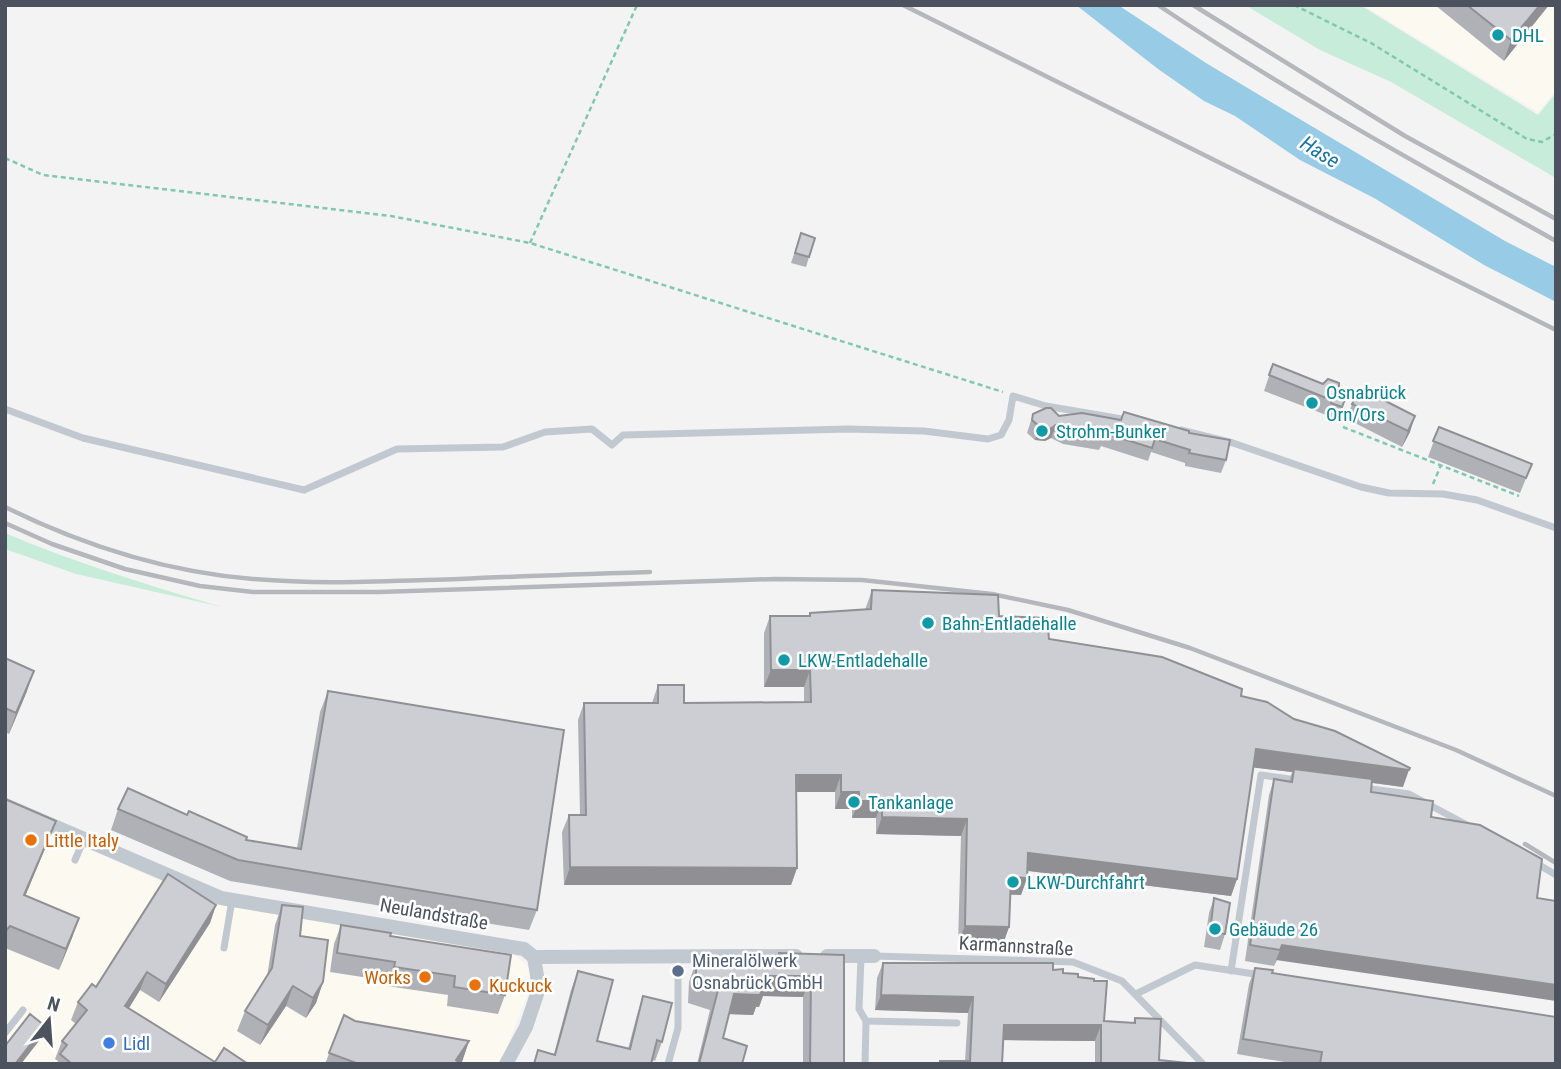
<svg xmlns="http://www.w3.org/2000/svg" width="1561" height="1069" viewBox="0 0 1561 1069" font-family="'Roboto Condensed',sans-serif">
<style>
.commercial{fill:#fcfaf0}
.green{fill:#c7edda}
.water{fill:#98cbe5}
.lines{fill:none;stroke-linecap:round;stroke-linejoin:round}
.path{stroke:#82c8ae;stroke-width:2.5;stroke-dasharray:5 3.5;stroke-linecap:butt}
.service{stroke:#c2c8cf;stroke-width:7}
.minor{stroke:#c2c8cf;stroke-width:14}
.rail{stroke:#b5b7bc;stroke-width:4.5}
.wall{fill:#b0b1b6}
.shaded-wall{fill:#909094}
.building{fill:#cdced4;stroke:#909094;stroke-width:2}
.culture-dot{fill:#0f9aa8;stroke:#fff;stroke-width:2.5}
.food-dot{fill:#e8710a;stroke:#fff;stroke-width:2.5}
.service-dot{fill:#5c6f8a;stroke:#fff;stroke-width:2.5}
.shop-dot{fill:#3f7fe0;stroke:#fff;stroke-width:2.5}
.labels{text-anchor:middle;dominant-baseline:central;stroke-width:5;stroke-linejoin:round;paint-order:stroke}
.culture-label{font-size:19px;fill:#0d838f;stroke:#fff;text-anchor:start}
.food-label{font-size:19px;fill:#c56008;stroke:#fff;text-anchor:start}
.street-label{font-size:19px;fill:#4c535e;stroke:#fff}
.service-label{font-size:19px;fill:#4e5e75;stroke:#fff;text-anchor:start}
.shop-label{font-size:19px;fill:#366cbe;stroke:#fff;text-anchor:start}
.water-label{font-size:21px;font-style:italic;fill:#1b75a3;stroke:#fff}
</style>
<rect width="100%" height="100%" fill="#f4f3f3"/>
<g class="commercial">
<polygon points="1363,5 1556,5 1556,90 1538,112"/>
<polygon points="5,812 210,903 510,952 529,967 531,986 500,1064 5,1064"/>
</g>
<g class="green">
<polygon points="1245,5 1360,5 1538,115 1556,93 1556,174 1554,177 1391,82 1320,50"/>
<path d="M5,533C76,563 148,585 222,607L76,574L5,549Z"/>
</g>
<polygon class="water" points="1076,5 1118,5 1206,63 1271,102 1505,241 1556,267 1556,302 1484,265 1374,198 1300,160 1235,116 1204,101 1158,69"/>
<g class="lines">
<g class="path">
<polyline points="1294,5 1371,43 1527,139 1542,142 1556,134"/>
<polyline points="5,158 43,175 391,216 530,243 1003,392"/>
<polyline points="530,243 637,5"/>
<polyline points="1343,427 1519,496"/>
<polyline points="1433,484 1441,465"/>
</g>
<g class="service">
<polyline points="5,409 83,438 304,490 397,449 503,447 545,432 592,429 612,445 623,435 848,429 924,431 988,439 1001,435 1009,420 1013,396 1046,406 1128,420"/>
<polyline points="1181,430 1233,443 1361,487 1389,493 1443,494 1477,500 1556,528"/>
<polyline points="1364,788 1409,794 1467,825"/>
<polyline points="75,860 84,839"/>
<polyline points="1536,863 1556,875"/>
<polyline points="224,948 232,900"/>
<polyline points="874,956 1073,962 1122,981 1203,1064"/>
<polyline points="861,957 859,1009 866,1021 957,1023"/>
<polyline points="1231,971 1261,775 1297,780"/>
<polyline points="1136,994 1195,965 1261,975"/>
<polyline points="5,1033 23,1010"/>
<polyline points="668,1064 678,1028 678,957"/>
<polyline points="865,1064 866,1021"/>
</g>
<g class="minor">
<polyline points="5,805 221,898 524,949 534,957 796,956"/>
<polyline points="827,956 874,956"/>
<polyline points="506,1064 526,1027 539,988 534,957"/>
</g>
<g class="rail">
<polyline points="903,5 1556,330"/>
<path d="M1158,5C1286,91 1421,166 1556,241"/>
<polyline points="1193,5 1405,136 1556,219"/>
<path d="M5,507C82,545 167,572 253,579C321,585 391,581 459,579C523,576 586,574 650,572"/>
<polyline points="5,523 52,544 125,569 200,586 253,592 379,592 775,579 862,580 992,594 1068,610 1190,648 1456,750 1556,796"/>
<polyline points="1525,844 1556,863"/>
</g>
</g>
<g class="wall">
<polygon points="1435,5 1549,5 1504,61"/>
<polygon points="801,233 809,257 806,267 791,263"/>
<polygon points="1273,364 1347,394 1336,422 1325,418 1326,415 1264,391"/>
<polygon points="1352,404 1410,432 1402,447 1347,419"/>
<polygon points="1033,414 1059,416 1189,433 1226,460 1221,473 1185,466 1185,463 1151,452 1148,461 1101,446 1099,450 1063,444 1051,438 1045,441 1035,440 1027,433"/>
<polygon points="1439,427 1532,464 1520,493 1428,457"/>
<polygon points="872,590 999,616 1049,639 1241,696 1403,787 1372,783 1274,966 1245,961 1269,795 1274,779 1289,781 1292,772 1253,767 1237,879 1231,896 1027,871 1027,878 1021,895 1010,895 1009,927 1003,944 958,943 961,836 876,834 876,818 852,818 852,809 835,809 835,792 796,792 797,868 791,885 564,885 562,832 569,815 580,815 578,720 584,703 652,703 658,685 684,703 804,702 804,687 764,687 764,633 770,616 809,616 810,613 865,610"/>
<polygon points="5,658 27,691 9,734 5,732"/>
<polygon points="328,691 537,910 529,930 230,881 111,830 118,809 187,815 246,840 297,848 320,712"/>
<polygon points="5,799 56,821 25,896 79,918 59,970 5,948"/>
<polygon points="1214,898 1225,934 1220,950 1204,947 1209,913"/>
<polygon points="216,905 210,923 159,1002 140,990 129,1008 215,1062 248,1064 57,1064 58,1061 55,1059 62,1041 76,1024 71,1020 78,1002 96,987"/>
<polygon points="282,905 300,936 323,982 316,1003 306,1018 286,1006 260,1045 237,1031 245,1011 267,977 275,925"/>
<polygon points="341,925 505,995 498,1014 447,1006 448,995 387,986 388,981 330,972 334,944"/>
<polygon points="779,953 844,955 844,1064 803,1064 803,997 763,996 759,1007 756,1007 753,1015 729,1014 723,1038 742,1064 697,1064 710,1010 688,1003 689,982 696,962 776,963"/>
<polygon points="883,963 1053,970 1078,977 1104,1021 1133,1023 1135,1018 1159,1060 1197,1064 1095,1064 1095,1041 1003,1040 1002,1064 939,1064 940,1061 965,1061 968,1013 875,1010 877,978"/>
<polygon points="1255,968 1272,973 1556,1064 1296,1064 1237,1054 1249,984"/>
<polygon points="578,971 597,1041 628,1049 637,1015 643,996 662,1042 655,1061 652,1060 651,1064 533,1064 538,1050 554,1054 571,990"/>
<polygon points="344,1015 355,1021 469,1041 461,1064 325,1064"/>
</g>
<g class="shaded-wall">
<polygon points="1540,5 1549,5 1504,61 1511,40"/>
<polygon points="1415,416 1410,432 1402,447 1408,431"/>
<polygon points="1056,425 1051,438 1045,441 1035,440 1040,427"/>
<polygon points="771,670 810,670 804,687 764,687"/>
<polygon points="34,671 27,691 9,734 16,713"/>
<polygon points="1256,749 1409,770 1403,787 1293,772 1294,769 1292,772 1249,767"/>
<polygon points="796,775 841,775 835,792 789,792"/>
<polygon points="841,792 859,792 852,809 835,809"/>
<polygon points="859,801 882,801 876,818 852,818"/>
<polygon points="882,817 967,819 961,836 876,834"/>
<polygon points="56,821 48,841 17,916 24,895"/>
<polygon points="1028,853 1237,879 1231,896 1022,870"/>
<polygon points="570,867 797,868 791,885 564,885"/>
<polygon points="1011,877 1027,878 1021,895 1004,894"/>
<polygon points="216,905 210,923 159,1002 166,984"/>
<polygon points="79,918 72,938 59,970 66,949"/>
<polygon points="965,926 1009,927 1003,944 958,943"/>
<polygon points="1282,945 1556,985 1556,1001 1276,960"/>
<polygon points="147,972 140,990 119,1024 125,1006"/>
<polygon points="766,976 811,976 803,997 763,996 759,1007 756,1007 753,1015 727,1014 734,994"/>
<polygon points="323,982 316,1003 306,1018 313,998"/>
<polygon points="293,986 286,1006 260,1045 268,1025"/>
<polygon points="881,995 973,997 968,1013 875,1010"/>
<polygon points="1004,1025 1101,1025 1095,1041 998,1040"/>
<polygon points="45,1026 39,1041 21,1064 15,1064"/>
<polygon points="469,1041 462,1062 460,1064 456,1060"/>
</g>
<g class="building">
<polygon points="1467,5 1540,5 1511,40"/>
<polygon points="801,233 815,238 809,257 795,253"/>
<polygon points="1273,364 1323,384 1328,379 1339,383 1339,391 1347,394 1342,407 1331,403 1331,400 1269,375"/>
<polygon points="1360,388 1415,416 1408,431 1352,404"/>
<polygon points="1046,408 1051,408 1059,416 1082,413 1121,420 1124,412 1189,431 1189,433 1230,440 1226,460 1189,453 1190,450 1155,439 1152,448 1105,433 1104,437 1068,431 1056,425 1050,429 1040,427 1032,420 1033,414"/>
<polygon points="1439,427 1532,464 1526,478 1433,441"/>
<polygon points="872,590 998,595 999,616 1047,618 1049,639 1162,657 1242,689 1241,696 1267,702 1294,719 1335,731 1410,768 1409,770 1256,749 1237,879 1028,853 1027,878 1011,877 1009,927 965,926 967,819 882,817 882,801 859,801 859,792 841,792 841,775 796,775 797,868 570,867 569,815 586,815 584,703 658,703 658,685 684,685 684,703 811,702 810,670 771,670 770,616 810,616 810,613 871,609"/>
<polygon points="5,658 34,671 16,713 5,708"/>
<polygon points="328,691 564,730 537,910 238,860 118,809 128,788 187,815 189,811 247,837 246,840 301,849"/>
<polygon points="1294,769 1372,779 1371,792 1433,801 1431,817 1480,825 1542,859 1537,898 1556,901 1556,985 1282,945 1280,950 1250,945 1274,779 1292,782"/>
<polygon points="5,799 56,821 24,895 79,918 66,949 10,926 5,932"/>
<polygon points="168,874 216,905 166,984 147,972 125,1006 215,1062 224,1048 248,1064 72,1064 60,1054 67,1045 62,1041 87,1010 78,1002 92,984 96,987"/>
<polygon points="1214,898 1230,903 1225,934 1210,932"/>
<polygon points="282,905 303,907 300,936 328,940 323,982 313,998 293,986 268,1025 245,1011 272,968"/>
<polygon points="341,925 391,933 390,936 511,955 505,995 454,987 455,976 394,967 395,962 337,953"/>
<polygon points="779,953 844,955 844,1064 810,1064 811,976 766,976 766,987 763,986 760,995 734,994 723,1038 747,1046 742,1064 699,1064 718,990 696,983 696,962 779,963"/>
<polygon points="883,963 1053,963 1053,970 1063,969 1063,973 1078,974 1078,977 1094,979 1094,981 1107,981 1104,1021 1135,1023 1135,1018 1161,1019 1159,1060 1197,1064 1101,1064 1101,1025 1004,1025 1002,1064 940,1064 940,1061 970,1061 973,997 881,995"/>
<polygon points="1255,968 1273,970 1272,973 1556,1017 1556,1064 1320,1064 1322,1052 1243,1039"/>
<polygon points="578,971 613,980 597,1041 630,1049 643,996 672,1003 662,1042 657,1040 651,1064 534,1064 538,1050 555,1055"/>
<polygon points="30,1014 45,1026 15,1064 5,1064 5,1046"/>
<polygon points="344,1015 355,1021 469,1041 456,1060 461,1064 359,1064 329,1053"/>
</g>
<g class="culture-dot">
<circle cx="1498" cy="35" r="7"/>
<circle cx="1312" cy="403" r="7"/>
<circle cx="1042" cy="431" r="7"/>
<circle cx="928" cy="623" r="7"/>
<circle cx="784" cy="660" r="7"/>
<circle cx="854" cy="802" r="7"/>
<circle cx="1013" cy="882" r="7"/>
<circle cx="1215" cy="929" r="7"/>
</g>
<g class="food-dot">
<circle cx="31" cy="840" r="7"/>
<circle cx="425" cy="977" r="7"/>
<circle cx="475" cy="985" r="7"/>
</g>
<circle class="service-dot" cx="678" cy="971" r="7"/>
<circle class="shop-dot" cx="109" cy="1043" r="7"/>
<g class="labels">
<g class="culture-label">
<text x="1512" y="35">DHL</text>
<text x="1326" y="392">Osnabrück<tspan x="1326" dy="22">Orn/Ors</tspan></text>
<text x="1056" y="431">Strohm-Bunker</text>
<text x="942" y="623">Bahn-Entladehalle</text>
<text x="798" y="660">LKW-Entladehalle</text>
<text x="868" y="802">Tankanlage</text>
<text x="1027" y="882">LKW-Durchfahrt</text>
<text x="1229" y="929">Gebäude 26</text>
</g>
<g class="food-label">
<text x="45" y="840">Little Italy</text>
<text x="411" y="977" text-anchor="end">Works</text>
<text x="489" y="985">Kuckuck</text>
</g>
<g class="street-label">
<text transform="translate(434 914) rotate(10)">Neulandstraße</text>
<text transform="translate(1016 946) rotate(3)">Karmannstraße</text>
</g>
<g class="service-label">
<text x="692" y="960">Mineralölwerk<tspan x="692" dy="22">Osnabrück GmbH</tspan></text>
</g>
<g class="shop-label">
<text x="123" y="1043">Lidl</text>
</g>
<g class="water-label">
<text transform="translate(1320 152) rotate(32)">Hase</text>
</g>
</g>
<rect width="1561" height="1069" fill="none" stroke="#4c535e" stroke-width="14"/>
<g transform="translate(49 1020) rotate(17)" stroke="#ffffff" stroke-width="5" paint-order="stroke">
<path d="M0-5L12 26L0 18L-12 26Z" fill="#4c535e"/>
<text y="-10" font-size="19" font-weight="bold" text-anchor="middle" fill="#4c535e">N</text>
</g>
</svg>
